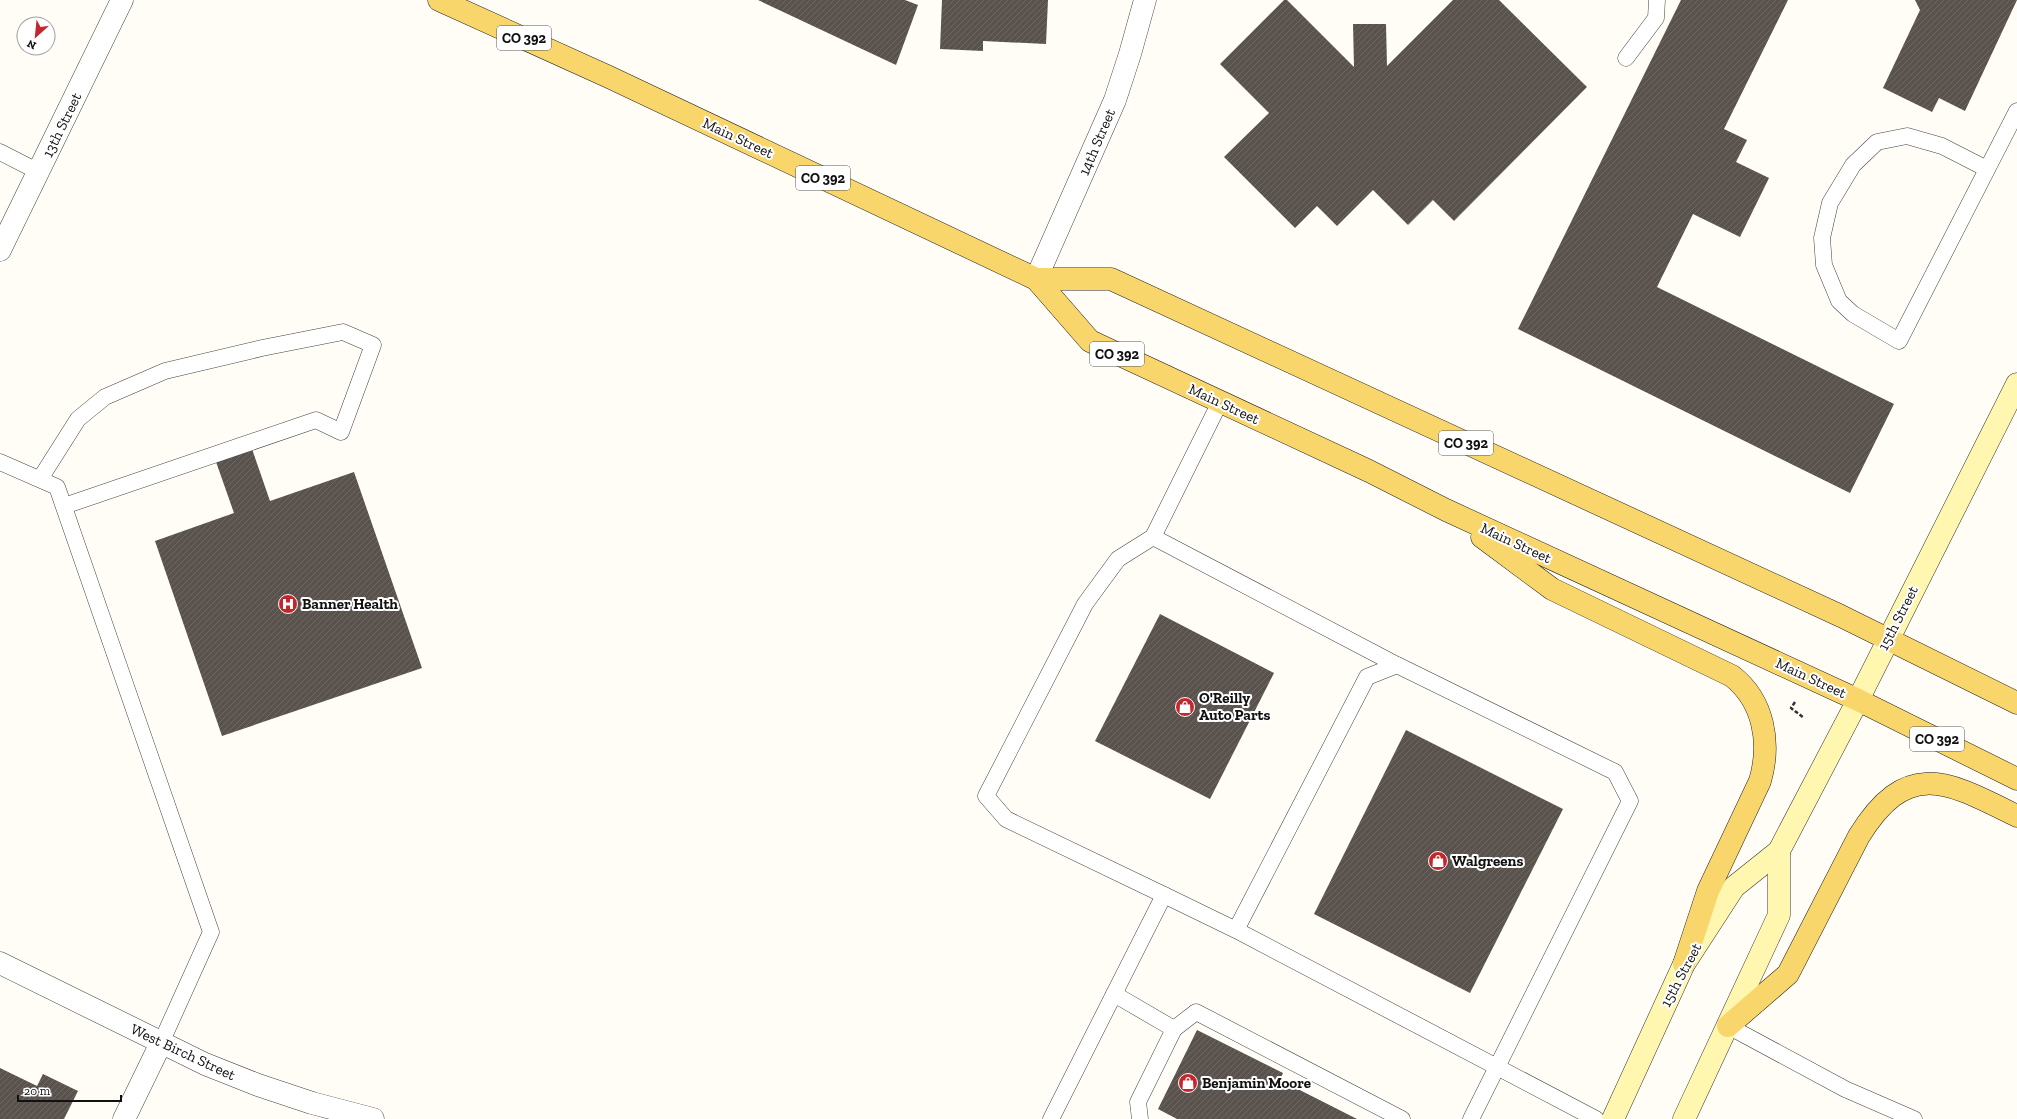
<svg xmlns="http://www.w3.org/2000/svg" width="2017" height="1119" viewBox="0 0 2017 1119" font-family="'Zilla Slab',serif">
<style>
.building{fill:url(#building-hatch)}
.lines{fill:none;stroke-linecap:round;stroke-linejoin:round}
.lane-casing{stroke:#444;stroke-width:17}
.street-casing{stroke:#444;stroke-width:23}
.secondary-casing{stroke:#333;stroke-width:23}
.primary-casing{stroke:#222;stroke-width:23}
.path{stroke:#333;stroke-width:2.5;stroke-dasharray:4 2;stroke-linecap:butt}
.lane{stroke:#fff;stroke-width:16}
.street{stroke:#fff;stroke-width:22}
.secondary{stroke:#fff6b0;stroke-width:22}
.primary{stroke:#f9d66b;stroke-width:22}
.labels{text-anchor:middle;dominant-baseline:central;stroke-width:4;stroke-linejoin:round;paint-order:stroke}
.shield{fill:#fff;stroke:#585858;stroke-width:1}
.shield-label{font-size:14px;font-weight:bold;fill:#111}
.street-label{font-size:15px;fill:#111;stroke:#fff}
.poi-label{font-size:15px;font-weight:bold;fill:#111;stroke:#fff;text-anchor:start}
</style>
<defs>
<pattern id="building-hatch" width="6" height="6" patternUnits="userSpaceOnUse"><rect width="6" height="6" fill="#5a524d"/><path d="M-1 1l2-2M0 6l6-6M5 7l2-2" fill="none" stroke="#6d6662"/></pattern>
</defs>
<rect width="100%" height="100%" fill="#fffdf5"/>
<g class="building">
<polygon points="758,0 905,0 918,5 896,65"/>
<polygon points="942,0 1048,0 1046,44 983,41 983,51 940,49"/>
<polygon points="1284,0 1287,0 1354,67 1353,24 1386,24 1387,66 1453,0 1499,0 1587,87 1454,221 1433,200 1408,225 1373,190 1337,226 1317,206 1295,228 1224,157 1269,113 1220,64"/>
<polygon points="1681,0 1788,0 1724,129 1747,140 1736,162 1769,178 1740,237 1693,214 1657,287 1894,404 1850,493 1518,329"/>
<polygon points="1915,0 2017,0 1965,111 1939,98 1932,112 1883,88 1920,10"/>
<polygon points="251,446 270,501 354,472 422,668 222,736 155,541 234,513 215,459"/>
<polygon points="1160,614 1274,673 1210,799 1095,741"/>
<polygon points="1406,730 1563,809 1470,993 1314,914"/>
<polygon points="1197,1030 1283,1073 1280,1080 1357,1119 1177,1119 1158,1109"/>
<polygon points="0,1068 37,1086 43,1074 78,1091 64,1119 0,1119"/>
</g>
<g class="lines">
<g class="lane-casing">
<g id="lane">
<polyline points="1626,58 1656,18 1657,0"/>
<polyline points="0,152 39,172"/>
<polyline points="1987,169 1942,146 1907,136 1877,142 1853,165 1830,203 1822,238 1824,265 1839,301 1853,314 1899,341 2017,111"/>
<polyline points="1220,402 1153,537 1397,665"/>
<polyline points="0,462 57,487 211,932 161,1043"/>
<polyline points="40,479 78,419 105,397 165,371 262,348 343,332 373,345 341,432 316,420 64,506"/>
<polyline points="1153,537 1118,559 1085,604 986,796 1006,819 1164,895"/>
<polyline points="1236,930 1367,677 1397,665 1615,772 1630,801 1471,1119"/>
<polyline points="1114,994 1174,1029 1138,1102 1140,1119"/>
<polyline points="1728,1026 1845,1089 1914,1119"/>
<polyline points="1174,1029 1196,1012 1402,1119"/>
<polyline points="1051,1119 1164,895 1236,930 1596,1119"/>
</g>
</g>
<g class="street-casing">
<g id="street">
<polyline points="0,250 122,0"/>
<polyline points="1036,279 1115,100 1130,54 1145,0"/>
<polyline points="0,963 205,1064 258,1085 312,1103 373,1119"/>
<polyline points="124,1119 161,1043"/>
</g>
</g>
<g class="secondary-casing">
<g id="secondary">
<polyline points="1613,1119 1684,964 1734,887 1779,851 1858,700 2017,384"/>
<polyline points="1684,1119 1779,915 1779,851"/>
</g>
</g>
<g class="primary-casing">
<g id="primary">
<polyline points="439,0 609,77 1036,279 1090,341 1369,471 1446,510 1858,700 2017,779"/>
<polyline points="1036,279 1111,279 1841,616 2017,703"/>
<path d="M1482,537L1552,589L1732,676C1764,701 1771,743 1760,781L1708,891L1684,964"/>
<path d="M1728,1026L1788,974L1859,836C1908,757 1948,782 2017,816"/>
</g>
</g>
<polyline class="path" points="1795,702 1791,708 1804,718"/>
<use href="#lane" class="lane"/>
<use href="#street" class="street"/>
<use href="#secondary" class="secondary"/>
<use href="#primary" class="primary"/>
</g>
<defs>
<g id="hospital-disc" transform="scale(1)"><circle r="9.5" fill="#c4262e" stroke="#fff"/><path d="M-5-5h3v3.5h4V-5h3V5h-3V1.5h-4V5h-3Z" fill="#fff"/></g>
<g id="shop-disc" transform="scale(1)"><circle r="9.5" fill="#c4262e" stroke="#fff"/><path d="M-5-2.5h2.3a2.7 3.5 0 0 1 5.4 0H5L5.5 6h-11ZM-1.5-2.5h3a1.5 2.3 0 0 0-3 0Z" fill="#fff"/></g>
</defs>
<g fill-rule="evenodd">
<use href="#hospital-disc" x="288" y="604"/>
<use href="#shop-disc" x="1185" y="707"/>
<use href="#shop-disc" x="1438" y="861"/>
<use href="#shop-disc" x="1188" y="1083"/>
</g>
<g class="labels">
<g class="shield">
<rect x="497" y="26" width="54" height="24" rx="3"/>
<rect x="796" y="166" width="54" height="24" rx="3"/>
<rect x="1090" y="342" width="54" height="24" rx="3"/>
<rect x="1439" y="431" width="54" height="24" rx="3"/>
<rect x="1910" y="727" width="54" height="24" rx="3"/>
</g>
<g class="shield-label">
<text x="524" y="38">CO 392</text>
<text x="823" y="178">CO 392</text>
<text x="1117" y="354">CO 392</text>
<text x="1466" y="443">CO 392</text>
<text x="1937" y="739">CO 392</text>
</g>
<g class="street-label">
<text transform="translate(62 125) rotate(-64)">13th Street</text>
<text transform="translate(738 138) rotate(25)">Main Street</text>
<text transform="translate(1097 142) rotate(-67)">14th Street</text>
<text transform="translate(1224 404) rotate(25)">Main Street</text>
<text transform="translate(1516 543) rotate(25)">Main Street</text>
<text transform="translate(1898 618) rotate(-63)">15th Street</text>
<text transform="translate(1811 678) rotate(25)">Main Street</text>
<text transform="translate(1681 975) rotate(-62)">15th Street</text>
<text transform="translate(183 1052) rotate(25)">West Birch Street</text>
</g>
<g class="poi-label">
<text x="302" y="604">Banner Health</text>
<text x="1199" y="698">O'Reilly<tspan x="1199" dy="17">Auto Parts</tspan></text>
<text x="1452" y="861">Walgreens</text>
<text x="1202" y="1083">Benjamin Moore</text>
</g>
</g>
<g transform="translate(36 36) rotate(207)"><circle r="19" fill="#ffffff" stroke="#a0a0a0"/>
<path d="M0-3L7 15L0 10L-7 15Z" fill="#c4262e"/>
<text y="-6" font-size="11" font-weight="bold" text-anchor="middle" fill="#111111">N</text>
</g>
<path d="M18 1095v6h103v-6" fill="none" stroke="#111111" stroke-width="2"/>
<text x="24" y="1095" font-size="12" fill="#111111" stroke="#ffffff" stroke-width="3" paint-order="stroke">20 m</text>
</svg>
